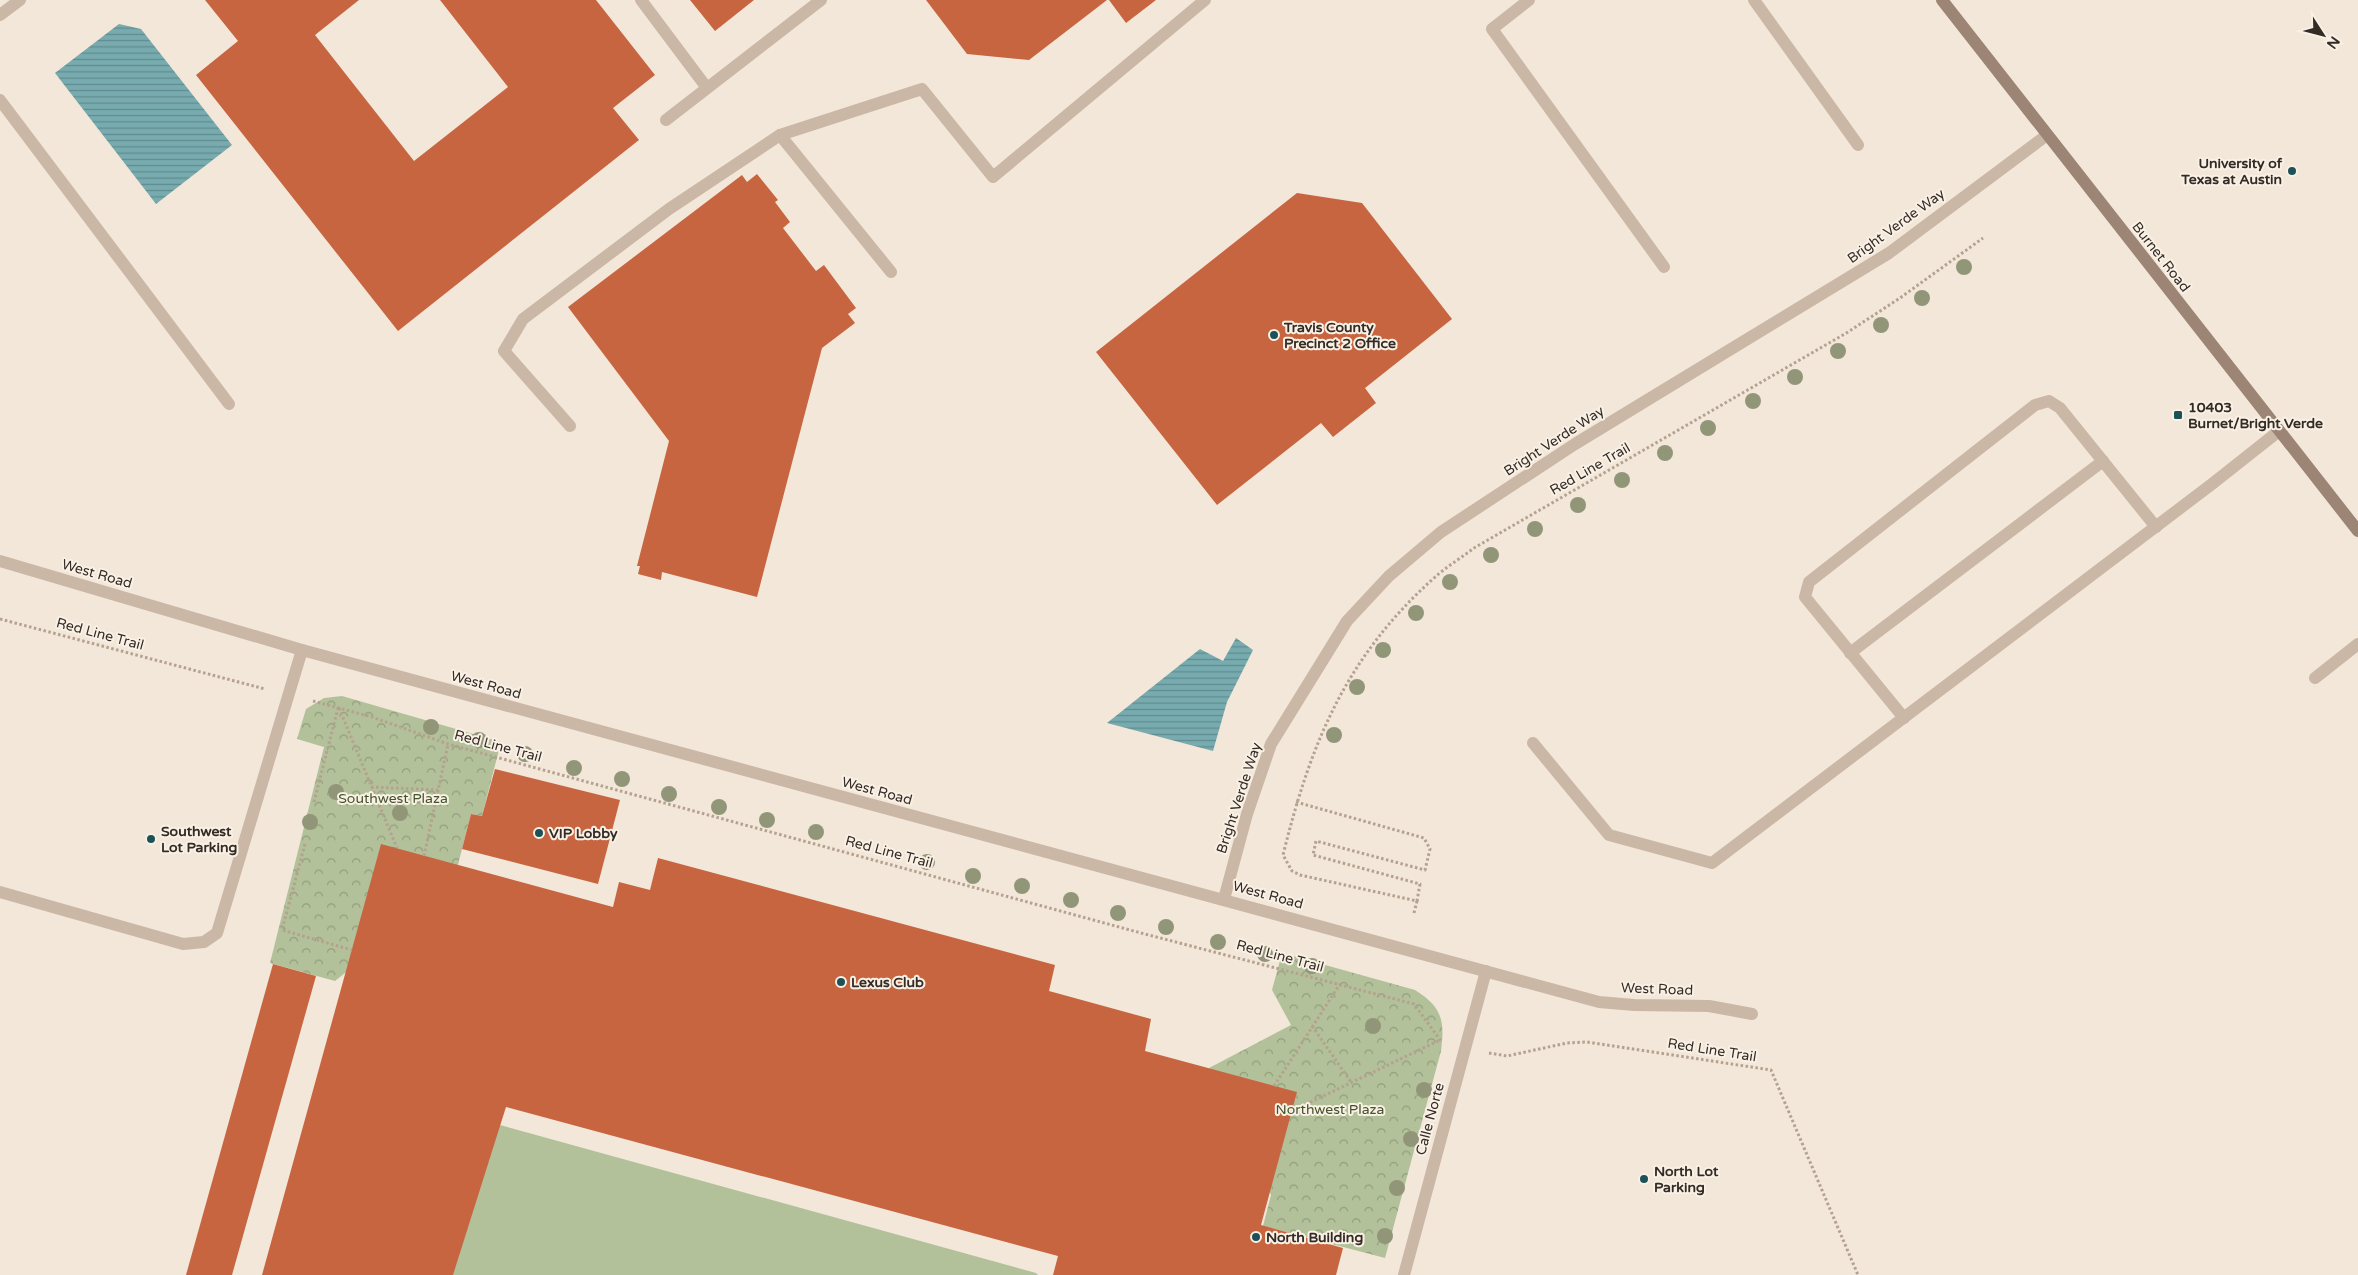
<svg xmlns="http://www.w3.org/2000/svg" width="2358" height="1275" viewBox="0 0 2358 1275" font-family="'Varela Round',sans-serif">
<style>
.grass{fill:#b2c199}
.park{fill:url(#park-crowns)}
.water{fill:url(#water-rules)}
.building{fill:#c86541}
.lines{fill:none;stroke-linecap:round;stroke-linejoin:round}
.path{stroke:#b5a18f;stroke-width:3;stroke-dasharray:2.5 2.5;stroke-linecap:butt}
.service{stroke:#cab7a5;stroke-width:12}
.minor{stroke:#cab7a5;stroke-width:12}
.secondary{stroke:#9d8576;stroke-width:12}
.tree{fill:#929679}
.poi-dot{fill:#1b5157;stroke:#f9f1e5;stroke-width:2}
.labels{text-anchor:middle;dominant-baseline:central;stroke-width:4;stroke-linejoin:round;paint-order:stroke}
.poi-label{font-size:14px;font-weight:bold;fill:#352b26;stroke:#f9f1e5;text-anchor:start}
.street-label{font-size:14px;fill:#352b26;stroke:#f9f1e5}
.park-label{font-size:14px;fill:#43542a;stroke:#f9f1e5}
</style>
<defs>
<pattern id="park-crowns" width="20" height="18" patternUnits="userSpaceOnUse" patternTransform="scale(1.25)"><rect width="20" height="18" fill="#b2c199"/><path d="M2 6a3 3 0 1 1 6 0M12 15a3 3 0 1 1 6 0" fill="none" stroke="#929d7d"/></pattern>
<pattern id="water-rules" width="6" height="5" patternUnits="userSpaceOnUse" patternTransform="scale(1.25)"><rect width="6" height="5" fill="#77abaf"/><path d="M0 2.5h6" fill="none" stroke="#628b8e"/></pattern>
</defs>
<rect width="100%" height="100%" fill="#f2e7d9"/>
<polygon class="grass" points="489,1122 1036,1273 1038,1275 447,1275"/>
<g class="park">
<polygon points="342,696 501,742 482,816 471,814 452,888 335,981 270,963 324,747 297,739 306,709 324,698"/>
<path d="M1282,953L1415,990C1442,1007 1445,1020 1441,1051L1385,1258L1263,1226L1271,1195L1209,1068L1291,1025L1272,990Z"/>
</g>
<g class="water">
<polygon points="119,24 141,29 232,145 156,204 55,73"/>
<polygon points="1236,638 1253,650 1227,702 1213,751 1107,723 1200,649 1223,661"/>
</g>
<g class="building">
<polygon points="205,0 359,0 315,35 414,161 508,87 440,0 596,0 655,75 613,108 639,140 398,331 196,75 238,41"/>
<polygon points="690,0 754,0 715,31"/>
<polygon points="926,0 1107,0 1029,60 967,54"/>
<polygon points="1109,0 1156,0 1126,23"/>
<polygon points="757,174 778,200 775,202 790,222 783,228 816,271 824,265 856,308 848,314 855,323 822,348 757,597 662,572 661,580 638,574 640,566 637,566 669,441 568,307 742,175 747,182"/>
<polygon points="1297,193 1362,203 1452,319 1365,388 1376,403 1333,437 1321,423 1217,505 1096,352"/>
<polygon points="495,769 620,800 598,884 462,849 471,814 482,816"/>
<polygon points="381,844 613,907 619,882 650,890 658,858 1055,965 1049,991 1151,1019 1145,1051 1297,1092 1261,1225 1343,1248 1336,1275 1053,1275 1058,1256 506,1107 453,1275 262,1275"/>
<polygon points="273,964 316,976 232,1275 186,1275"/>
</g>
<g class="lines">
<g class="path">
<polyline points="0,619 265,689"/>
<polyline points="313,701 372,717 448,744 1141,933 1414,1004 1441,1041"/>
<polyline points="339,708 397,848"/>
<polyline points="371,787 438,790"/>
<polyline points="314,802 338,708"/>
<polyline points="1296,802 1424,838 1430,849 1425,870 1316,841 1313,855 1420,884 1417,901"/>
<polyline points="305,844 282,930 352,950"/>
<polyline points="424,856 448,744"/>
<path d="M1414,913L1417,901L1300,875L1292,871L1283,855C1311,742 1346,657 1434,578C1446,567 1461,558 1474,548L1848,332L1900,298L1983,238"/>
<polyline points="1312,1026 1351,1082"/>
<polyline points="1489,1053 1507,1056 1567,1043 1587,1042 1771,1070 1858,1275"/>
<polyline points="1274,1086 1340,984"/>
<polyline points="1292,1111 1440,1040"/>
</g>
<g class="service">
<polyline points="641,0 707,88"/>
<polyline points="1529,0 1492,29 1664,267"/>
<polyline points="1754,0 1858,145"/>
<polyline points="0,15 20,0"/>
<polyline points="0,100 229,404"/>
<polyline points="666,120 821,0"/>
<polyline points="780,135 891,272"/>
<polyline points="570,426 504,351 523,319 669,209 780,135 922,89 993,177 1205,0"/>
<polyline points="1850,653 2103,461"/>
<polyline points="2315,678 2358,644"/>
<polyline points="1904,718 1805,597 1809,582 2035,405 2049,401 2060,408 2156,527"/>
<polyline points="1533,743 1609,835 1712,863 2212,484 2279,431"/>
<polyline points="0,892 183,944 204,942 217,933 302,650"/>
</g>
<g class="minor">
<polyline points="0,561 302,650 1599,1002 1634,1005 1709,1006 1752,1014"/>
<polyline points="1224,899 1247,814 1271,744 1347,621 1389,576 1441,532 1575,444 1889,253 2047,135"/>
<polyline points="1404,1275 1486,971"/>
</g>
<polyline class="secondary" points="1942,0 2358,531"/>
</g>
<g class="tree">
<circle cx="1964" cy="267" r="8"/>
<circle cx="1922" cy="298" r="8"/>
<circle cx="1881" cy="325" r="8"/>
<circle cx="1838" cy="351" r="8"/>
<circle cx="1795" cy="377" r="8"/>
<circle cx="1753" cy="401" r="8"/>
<circle cx="1708" cy="428" r="8"/>
<circle cx="1665" cy="453" r="8"/>
<circle cx="1622" cy="480" r="8"/>
<circle cx="1578" cy="505" r="8"/>
<circle cx="1535" cy="529" r="8"/>
<circle cx="1491" cy="555" r="8"/>
<circle cx="1450" cy="582" r="8"/>
<circle cx="1416" cy="613" r="8"/>
<circle cx="1383" cy="650" r="8"/>
<circle cx="1357" cy="687" r="8"/>
<circle cx="431" cy="727" r="8"/>
<circle cx="1334" cy="735" r="8"/>
<circle cx="479" cy="740" r="8"/>
<circle cx="525" cy="754" r="8"/>
<circle cx="574" cy="768" r="8"/>
<circle cx="622" cy="779" r="8"/>
<circle cx="336" cy="792" r="8"/>
<circle cx="669" cy="794" r="8"/>
<circle cx="719" cy="807" r="8"/>
<circle cx="400" cy="813" r="8"/>
<circle cx="767" cy="820" r="8"/>
<circle cx="310" cy="822" r="8"/>
<circle cx="816" cy="832" r="8"/>
<circle cx="927" cy="862" r="8"/>
<circle cx="973" cy="876" r="8"/>
<circle cx="1022" cy="886" r="8"/>
<circle cx="1071" cy="900" r="8"/>
<circle cx="1118" cy="913" r="8"/>
<circle cx="1166" cy="927" r="8"/>
<circle cx="1218" cy="942" r="8"/>
<circle cx="1265" cy="954" r="8"/>
<circle cx="1312" cy="966" r="8"/>
<circle cx="1373" cy="1026" r="8"/>
<circle cx="1424" cy="1090" r="8"/>
<circle cx="1411" cy="1139" r="8"/>
<circle cx="1397" cy="1188" r="8"/>
<circle cx="1385" cy="1236" r="8"/>
</g>
<g class="poi-dot">
<circle cx="2292" cy="171" r="5"/>
<circle cx="1274" cy="335" r="5"/>
<rect x="2173" y="410" width="10" height="10" rx="2.5"/>
<circle cx="539" cy="833" r="5"/>
<circle cx="151" cy="839" r="5"/>
<circle cx="841" cy="982" r="5"/>
<circle cx="1644" cy="1179" r="5"/>
<circle cx="1256" cy="1237" r="5"/>
</g>
<g class="labels">
<g class="poi-label">
<text x="2282" y="163" text-anchor="end">University of<tspan x="2282" dy="16">Texas at Austin</tspan></text>
<text x="1284" y="327">Travis County<tspan x="1284" dy="16">Precinct 2 Office</tspan></text>
<text x="2188" y="407">10403<tspan x="2188" dy="16">Burnet/Bright Verde</tspan></text>
<text x="161" y="831">Southwest<tspan x="161" dy="16">Lot Parking</tspan></text>
<text x="549" y="833">VIP Lobby</text>
<text x="851" y="982">Lexus Club</text>
<text x="1654" y="1171">North Lot<tspan x="1654" dy="16">Parking</tspan></text>
<text x="1266" y="1237">North Building</text>
</g>
<g class="street-label">
<text transform="translate(1896 226) rotate(-36)">Bright Verde Way</text>
<text transform="translate(2161 257) rotate(52)">Burnet Road</text>
<text transform="translate(1554 441) rotate(-33)">Bright Verde Way</text>
<text transform="translate(1590 469) rotate(-30)">Red Line Trail</text>
<text transform="translate(97 574) rotate(16)">West Road</text>
<text transform="translate(100 634) rotate(15)">Red Line Trail</text>
<text transform="translate(486 685) rotate(15)">West Road</text>
<text transform="translate(498 746) rotate(15)">Red Line Trail</text>
<text transform="translate(877 791) rotate(15)">West Road</text>
<text transform="translate(1239 798) rotate(-72)">Bright Verde Way</text>
<text transform="translate(889 852) rotate(15)">Red Line Trail</text>
<text transform="translate(1268 895) rotate(15)">West Road</text>
<text transform="translate(1280 956) rotate(15)">Red Line Trail</text>
<text transform="translate(1657 989) rotate(2)">West Road</text>
<text transform="translate(1712 1050) rotate(9)">Red Line Trail</text>
<text transform="translate(1430 1119) rotate(-75)">Calle Norte</text>
</g>
<g class="park-label">
<text x="393" y="798">Southwest Plaza</text>
<text x="1330" y="1109">Northwest Plaza</text>
</g>
</g>
<g transform="translate(2323 35) rotate(126)" stroke="#f9f1e5" stroke-width="4" paint-order="stroke">
<path d="M0-4L9 19L0 12L-9 19Z" fill="#352b26"/>
<text y="-8" font-size="14" font-weight="bold" text-anchor="middle" fill="#352b26">N</text>
</g>
</svg>
